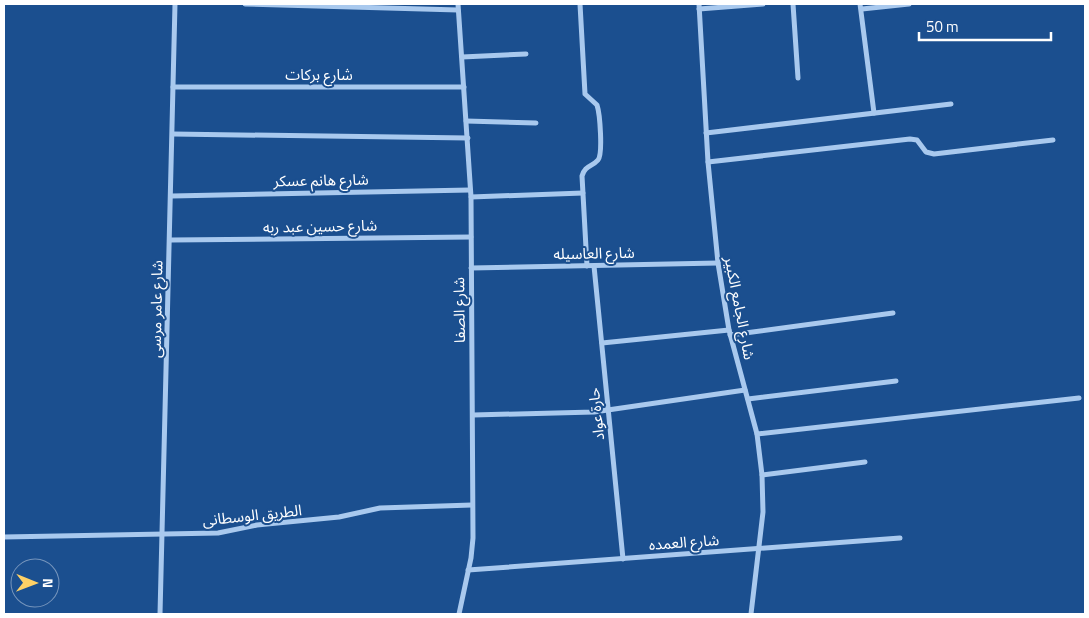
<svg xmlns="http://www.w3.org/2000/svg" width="1089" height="618" viewBox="0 0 1089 618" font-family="'Titillium Web','Noto Sans Arabic',sans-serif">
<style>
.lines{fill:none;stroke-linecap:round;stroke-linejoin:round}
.street{stroke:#a9c9ee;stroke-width:5}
.labels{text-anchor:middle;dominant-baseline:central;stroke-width:4;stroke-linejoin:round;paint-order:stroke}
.street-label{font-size:15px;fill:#fff;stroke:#1b4f8f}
</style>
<rect width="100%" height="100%" fill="#1b4f8f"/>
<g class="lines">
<g class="street">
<polyline points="245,4 458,10"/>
<polyline points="458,4 471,197 473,538 471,558 459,614"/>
<path d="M580,4L585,94L597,105C600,114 603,154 598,160C592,167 585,165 582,176L587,266"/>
<polyline points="699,4 708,162 718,263 729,330 757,434 762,475 763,512 751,614"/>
<polyline points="793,4 798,78"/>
<polyline points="860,4 874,113"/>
<polyline points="699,9 763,4"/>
<polyline points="862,9 909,4"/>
<polyline points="462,57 526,54"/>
<polyline points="173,87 464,87"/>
<polyline points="466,121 536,123"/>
<polyline points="706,133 951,104"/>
<polyline points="173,134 468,138"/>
<polyline points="708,162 910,139 917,140 926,152 934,154 1053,140"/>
<polyline points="172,196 470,190"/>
<polyline points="471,197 583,193"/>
<polyline points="171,240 471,237"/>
<polyline points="594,266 623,559"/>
<polyline points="471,268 718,263"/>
<polyline points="730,335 893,313"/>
<polyline points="602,343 729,330"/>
<polyline points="748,399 896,381"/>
<polyline points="473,415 594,412 745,390"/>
<polyline points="757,434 1079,398"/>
<polyline points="762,475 865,462"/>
<polyline points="4,537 218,533 257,525 339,517 380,508 472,505"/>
<polyline points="468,570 900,538"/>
<polyline points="160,614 175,4"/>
</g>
</g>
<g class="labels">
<g class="street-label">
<text x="319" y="74">شارع بركات</text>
<text transform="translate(321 180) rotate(-1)">شارع هانم عسكر</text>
<text transform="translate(320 226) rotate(-1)">شارع حسين عبد ربه</text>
<text transform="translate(594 253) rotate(-1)">شارع العاسيله</text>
<text transform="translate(740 308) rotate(79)">شارع الجامع الكبير</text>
<text transform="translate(156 309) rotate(-89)">شارع عامر مرسى</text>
<text transform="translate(459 310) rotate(-91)">شارع الصفا</text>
<text transform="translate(596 414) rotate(-96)">حارة عواد</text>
<text transform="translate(252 515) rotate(-6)">الطريق الوسطانى</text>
<text transform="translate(684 542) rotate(-4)">شارع العمده</text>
</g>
</g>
<rect width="1089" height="618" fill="none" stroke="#ffffff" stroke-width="10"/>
<g transform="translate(35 583) rotate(91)"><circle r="24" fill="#1b4f8f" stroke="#7695bc"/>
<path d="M0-4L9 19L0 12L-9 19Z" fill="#ffd166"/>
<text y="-8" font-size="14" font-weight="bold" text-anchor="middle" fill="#ffffff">N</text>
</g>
<path d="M919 32v8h132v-8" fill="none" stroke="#ffffff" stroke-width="2.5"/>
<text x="926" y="32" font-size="15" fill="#ffffff" stroke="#1b4f8f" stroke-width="4" paint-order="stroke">50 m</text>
</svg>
